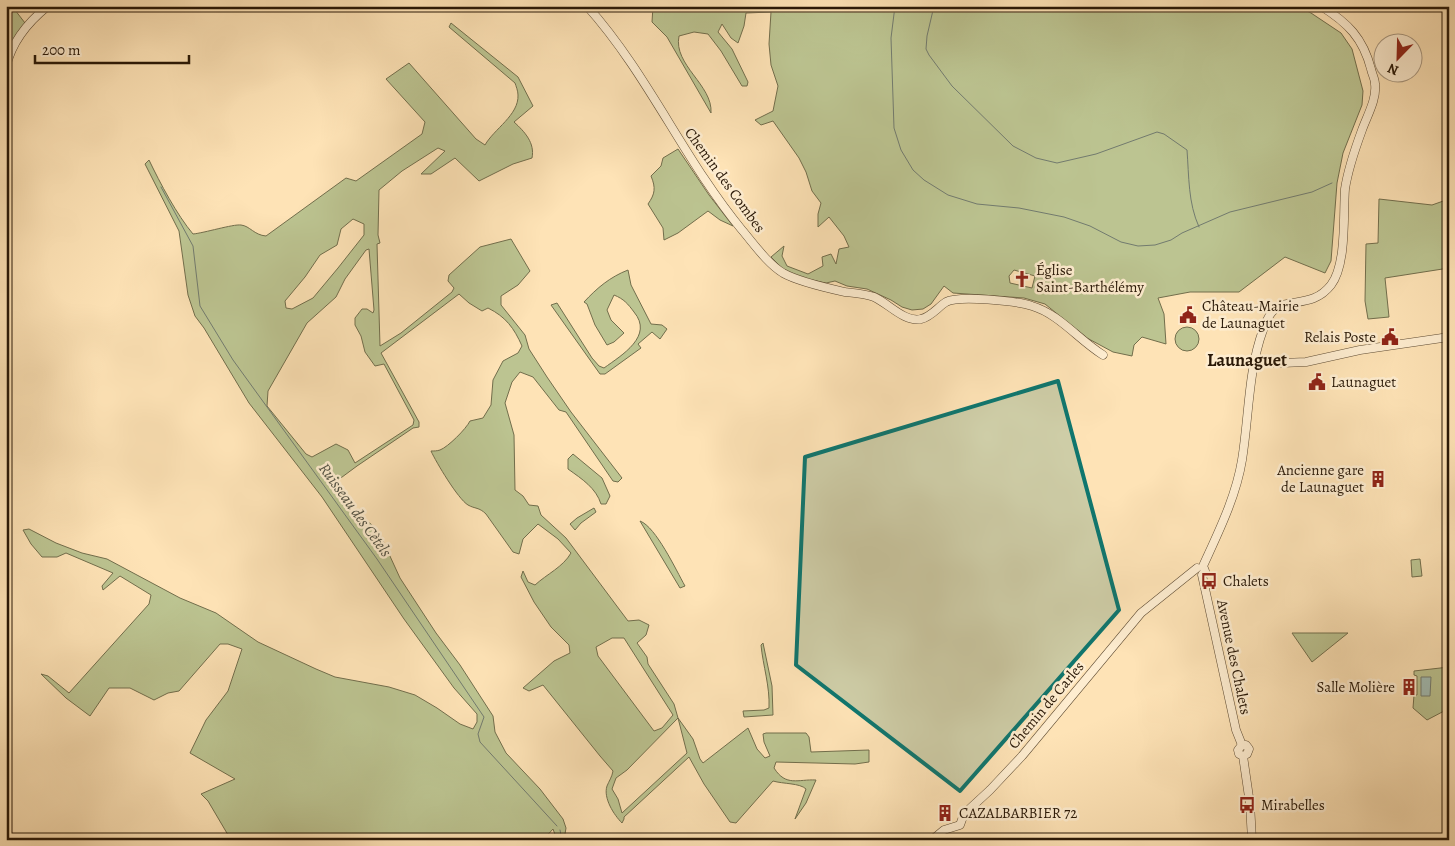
<svg xmlns="http://www.w3.org/2000/svg" width="1455" height="846" viewBox="0 0 1455 846" font-family="Alegreya,serif">
<style>
.green{fill:#bcc491;stroke:#726e4c;fill-rule:evenodd}
.water{fill:#a2bdb5;stroke:#727b6f}
.lines{fill:none;stroke-linecap:round;stroke-linejoin:round}
.stream{stroke:#727b6f;stroke-width:1}
.minor-casing{stroke:#5e4b33;stroke-width:9}
.minor{stroke:#feedd0;stroke-width:8}
.marked{fill:#0f766e;fill-opacity:0.2;stroke:#0f766e;stroke-width:4;stroke-linejoin:round}
.labels{text-anchor:middle;dominant-baseline:central;stroke-width:5;stroke-linejoin:round;paint-order:stroke}
.street-label{font-size:15px;fill:#291807;stroke:#feedd0}
.poi-label{font-size:15px;fill:#291807;stroke:#feedd0;text-anchor:start}
.water-label{font-size:16px;font-style:italic;fill:#535244;stroke:#feedd0}
.quarter-label{font-size:18px;font-weight:bold;fill:#291807;stroke:#feedd0}
</style>
<rect width="100%" height="100%" fill="#fee3b6"/>
<filter id="stains"><feTurbulence type="fractalNoise" baseFrequency=".004" numOctaves="4"/><feColorMatrix values="0 0 0 0 .2 0 0 0 0 .09 0 0 0 0 .02 0 0 0 .5 -.17"/></filter>
<radialGradient id="worn" r=".72"><stop offset=".6" stop-color="#630" stop-opacity="0"/><stop offset="1" stop-color="#630" stop-opacity=".3"/></radialGradient>
<g class="green">
<polygon points="6,6 15,6 15,10 25,23 6,54"/>
<path d="M653,6H722L729,8L734,6H1297L1311,13L1341,33L1352,49L1363,91L1362,105L1343,153L1337,183L1331,261L1325,273L1285,257L1239,292H1190L1158,298L1164,314L1166,344L1142,337L1134,345L1132,356L1113,352L1087,338L1045,304L1024,298L953,293L944,286L931,304L923,309L912,310L902,307L891,300L867,289L847,286L835,281L826,283L802,278L785,271L771,257L784,246L782,256L787,266L808,274L823,266L822,257L831,254L836,264L839,249L849,247L844,236L829,217L818,227V214L821,203L812,191L806,172L799,158L773,121L761,125L755,120L773,111L778,86L771,65L769,44L771,12L746,13L744,26L738,43L731,38L722,24L718,32L732,49L748,82L747,86H742L721,51L708,34L694,32L679,36C673,65 713,85 711,113L667,37L652,22ZM1014,270L1035,276L1032,288L1010,283L1009,276Z"/>
<path d="M451,23L518,77L533,106L514,122C525,132 535,143 532,158L513,164L479,181L455,158L431,174H421L445,151L438,148L402,171L379,190L378,235L380,243L377,244L380,346L401,333L452,292L454,288L448,281L449,275L480,247L511,239L530,271L518,285L501,296V305L525,335L529,349L547,377L571,412L622,478L618,482L613,481L566,412L559,410L533,377L520,372L512,382L505,403L514,435L515,490L523,496L529,505L538,506L541,515L566,538L628,621L639,620L649,625L646,635L637,643L647,657L648,664L674,704L678,718L693,739L700,759L703,763L748,728L757,749L765,758L770,756L764,742L763,734L766,733H806L809,737L811,752L869,750V762L855,764L776,762L774,768C786,787 798,779 816,780L806,803L795,819L806,789C800,783 783,784 773,781L736,823L730,822L704,784L689,757L624,817V819L622,823C614,815 603,798 607,786C609,781 612,777 613,771L600,756L543,685L529,691L523,688L554,661L570,653L569,645L551,627L534,602L521,577L523,571L528,582L535,585C547,574 563,567 571,553L558,539L538,524L523,539L519,554L513,552L486,514C479,507 475,509 468,505C458,499 436,462 431,451C434,451 437,451 440,450C448,447 466,429 470,421L483,418L491,405L493,380L503,361L518,353L522,346C514,328 506,317 488,308L482,311L469,303L459,294L381,353L419,422V427L413,428L357,466L334,483L342,500L378,530L400,578L436,633L460,665L493,716L495,732L506,753L540,789L563,819L566,828L564,840H557L553,829L543,840H231L208,801L201,794L235,779L190,753L206,720L228,691L242,649L228,644H220L179,691L168,693L154,700L130,688H109L90,716L66,698L41,674L48,676L69,693L149,604L151,595L120,576L103,590L102,586L113,573L66,553L57,557H42L31,544L23,530L29,529L56,543L82,553L107,559L180,598L216,613L258,642L316,669L335,677L389,687L415,695L437,708L460,724L473,729L477,722V714L454,688L404,619L322,497L249,403L204,328L195,316L188,295L179,231L145,164L149,160C160,183 177,215 193,234C204,233 233,224 241,225C250,226 254,235 266,236L346,178L356,181L422,134L425,122L386,79L409,63L476,139L485,145C494,129 519,115 518,95C518,91 516,86 515,83L449,27ZM353,219L364,224V235L338,268L313,298L292,309L286,308L285,301L305,277L320,255L337,245L341,229ZM369,249L374,310L373,313L367,309H362L355,318V325L361,336L365,352L375,366L384,364L414,420L413,425L355,463L348,450L336,444L312,457L306,454L267,406L268,391L307,323L336,297L345,279L366,250ZM612,638H624L673,715L662,728L654,731L598,656L596,647ZM678,718L687,753L622,813L618,799L612,789L616,778L627,770Z"/>
<path d="M678,149L709,195L733,226L720,220L708,211L678,233L664,240L663,228L648,204C655,194 656,188 651,176L661,166L663,158Z"/>
<polygon points="1379,199 1432,205 1449,199 1449,268 1385,278 1389,317 1368,319 1365,301 1366,244 1378,243"/>
<path d="M628,270L631,285L651,324L662,325L667,329L660,339L652,332L638,344L641,348L605,374H600L551,305L557,303L592,358L599,366L604,368C622,355 654,336 634,312C628,304 624,299 614,295L607,310L611,320L624,333L614,342L607,345L595,325L587,304L584,302C597,288 610,277 628,270Z"/>
<circle cx="1187" cy="339" r="12"/>
<path d="M573,454L602,478L610,496L606,504H601C596,488 582,479 568,469V459Z"/>
<polygon points="594,508 596,512 581,523 575,530 570,524 577,518"/>
<path d="M640,521C656,527 676,570 685,586L680,588Z"/>
<polygon points="1420,559 1422,576 1412,577 1411,560"/>
<polygon points="1292,633 1348,633 1312,662"/>
<path d="M763,643L772,686L773,715L744,717L743,711L764,710L769,708C770,686 763,666 761,645Z"/>
<polygon points="1449,667 1449,696 1446,710 1427,720 1413,708 1414,695 1417,695 1417,676 1414,675 1414,671"/>
</g>
<polygon class="water" points="1421,677 1431,677 1430,696 1421,696"/>
<g class="lines">
<g class="stream">
<polyline points="895,6 891,38 894,128 901,150 913,170 924,180 948,195 977,204 1019,208 1064,217 1090,226 1121,242 1138,246 1155,245 1171,240 1182,233 1230,212 1312,192 1332,183"/>
<path d="M934,6L927,36L926,49L929,55L952,86L1013,146L1036,158L1057,163L1096,154L1157,132L1164,134L1187,150C1189,176 1188,203 1199,227"/>
<polyline points="161,187 193,246 200,306 233,360 377,559 484,717 478,734 480,742 557,826"/>
<polyline points="560,830 562,840"/>
</g>
<g class="minor-casing">
<g id="minor">
<path d="M587,6C648,74 684,160 742,230C754,244 767,263 783,273C799,282 827,288 845,292C854,293 866,294 874,297C888,303 905,323 921,319C931,317 938,307 946,302C959,295 1017,301 1032,306C1059,314 1079,340 1103,355"/>
<path d="M6,67C12,41 28,22 48,6"/>
<polyline points="1254,364 1306,362 1360,350 1449,337"/>
<polyline points="1242,745 1238,750 1239,754 1243,756 1250,804 1252,840"/>
<path d="M1243,756L1247,754L1249,749L1246,745H1242L1236,730L1202,575L1205,571L1203,566C1218,533 1236,497 1242,460C1249,417 1248,371 1263,330C1266,323 1268,315 1274,310C1288,297 1312,309 1331,285C1347,264 1343,214 1345,189C1348,169 1355,149 1362,130C1367,116 1377,99 1375,84C1375,79 1372,74 1371,69C1363,38 1348,23 1321,6"/>
<polyline points="932,840 944,830 960,825 964,814 990,790 1022,756 1141,613 1197,568"/>
</g>
</g>
<use href="#minor" class="minor"/>
</g>
<path class="marked" d="M1058,381L1119,610L960,791L796,665L805,457Z"/>
<defs>
<g id="church-bare" transform="scale(1.35)"><path d="M-1.2-6h2.4v3.5h3.3v2.4h-3.3V6h-2.4V-.1h-3.3v-2.4h3.3Z" fill="#8f2418" stroke="#feedd0" stroke-width="2.5" paint-order="stroke"/></g>
<g id="civic-bare" transform="scale(1.35)"><path d="M-.6-6.5H3V-4.5H.6V-3L4-1V1h2V6H-6V1h2V-1L-.6-3ZM-1.2 2.5V6h2.4V2.5Z" fill="#8f2418" stroke="#feedd0" stroke-width="2.5" paint-order="stroke"/></g>
<g id="building-bare" transform="scale(1.35)"><path d="M-4-6H4V6H1V3H-1V6H-4ZM-2.5-4.3h1.7v1.8h-1.7ZM.8-4.3h1.7v1.8H.8ZM-2.5-1h1.7V.8h-1.7ZM.8-1h1.7V.8H.8Z" fill="#8f2418" stroke="#feedd0" stroke-width="2.5" paint-order="stroke"/></g>
<g id="bus-bare" transform="scale(1.35)"><path d="M-5-6H5V4H4V6H2V4H-2V6H-4V4H-5ZM-3.5-4V0h7V-4ZM-3.5 1.2v1.5H-2V1.2ZM2 1.2v1.5H3.5V1.2Z" fill="#8f2418" stroke="#feedd0" stroke-width="2.5" paint-order="stroke"/></g>
</defs>
<g fill-rule="evenodd">
<use href="#church-bare" x="1022" y="279"/>
<use href="#civic-bare" x="1188" y="315"/>
<use href="#civic-bare" x="1390" y="337"/>
<use href="#civic-bare" x="1317" y="382"/>
<use href="#building-bare" x="1378" y="479"/>
<use href="#bus-bare" x="1209" y="581"/>
<use href="#building-bare" x="1409" y="687"/>
<use href="#bus-bare" x="1247" y="805"/>
<use href="#building-bare" x="945" y="813"/>
</g>
<g class="labels">
<g class="street-label">
<text transform="translate(725 180) rotate(54)">Chemin des Combes</text>
<text transform="translate(1234 657) rotate(78)">Avenue des Chalets</text>
<text transform="translate(1046 705) rotate(-50)">Chemin de Carles</text>
</g>
<g class="poi-label">
<text x="1036" y="270">Église<tspan x="1036" dy="17">Saint-Barthélémy</tspan></text>
<text x="1202" y="306">Château-Mairie<tspan x="1202" dy="17">de Launaguet</tspan></text>
<text x="1376" y="337" text-anchor="end">Relais Poste</text>
<text x="1331" y="382">Launaguet</text>
<text x="1364" y="470" text-anchor="end">Ancienne gare<tspan x="1364" dy="17">de Launaguet</tspan></text>
<text x="1223" y="581">Chalets</text>
<text x="1395" y="687" text-anchor="end">Salle Molière</text>
<text x="1261" y="805">Mirabelles</text>
<text x="959" y="813">CAZALBARBIER 72</text>
</g>
<g class="water-label">
<text transform="translate(355 510) rotate(54)">Ruisseau des Cètels</text>
</g>
<g class="quarter-label">
<text x="1247" y="360">Launaguet</text>
</g>
</g>
<rect width="1455" height="846" fill="none" stroke="#fee3b6" stroke-width="25"/>
<rect x="8" y="8" width="1440" height="831" fill="none" stroke="#291807" stroke-width="2.5"/>
<rect x="12" y="12" width="1430" height="821" fill="none" stroke="#291807"/>
<g transform="translate(1398 58) rotate(203)"><circle r="24" fill="#feedd0" stroke="#a99880"/>
<path d="M0-4L9 19L0 12L-9 19Z" fill="#8f2418"/>
<text y="-8" font-size="14" font-weight="bold" text-anchor="middle" fill="#291807">N</text>
</g>
<path d="M35 55v8h154v-8" fill="none" stroke="#291807" stroke-width="2.5"/>
<text x="42" y="55" font-size="15" fill="#291807" stroke="#feedd0" stroke-width="4" paint-order="stroke">200 m</text>
<rect width="100%" height="100%" filter="url(#stains)"/>
<rect width="100%" height="100%" fill="url(#worn)"/>
</svg>
